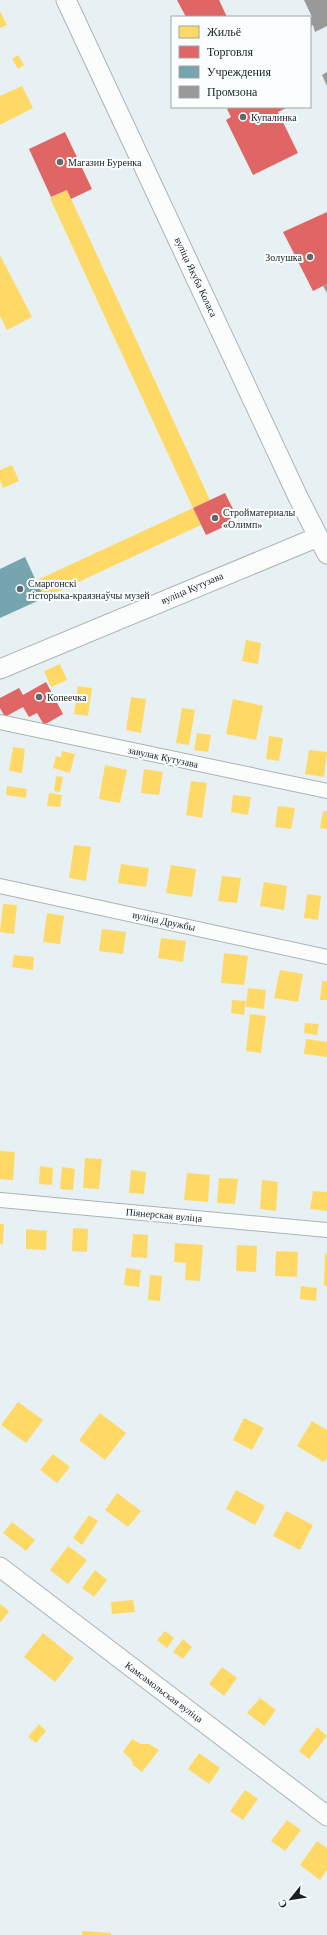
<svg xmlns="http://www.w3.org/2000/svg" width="327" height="1935" viewBox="0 0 327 1935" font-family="Georgia,serif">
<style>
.homes{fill:#ffd966}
.shops{fill:#e06666}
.public{fill:#76a5af}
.industry{fill:#999}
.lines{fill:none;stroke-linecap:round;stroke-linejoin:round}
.minor-casing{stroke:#acb3b4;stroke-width:16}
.secondary-casing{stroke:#acb3b4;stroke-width:21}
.minor{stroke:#fbfdfd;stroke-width:14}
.secondary{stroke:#fbfdfd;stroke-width:19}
.poi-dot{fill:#62696b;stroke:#fafefe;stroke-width:1.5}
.labels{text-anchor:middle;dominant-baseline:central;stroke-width:4;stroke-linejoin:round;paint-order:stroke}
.poi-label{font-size:10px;fill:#1b2122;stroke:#fafefe;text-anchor:start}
.street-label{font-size:10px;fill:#1b2122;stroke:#fafefe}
</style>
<rect width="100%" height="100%" fill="#e7f0f2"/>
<g class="homes">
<polygon points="0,11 7,25 0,28"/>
<polygon points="18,55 24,65 18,69 12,59"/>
<polygon points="22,86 33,108 0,125 0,96"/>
<polygon points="67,190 210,500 193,508 50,198"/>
<polygon points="0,255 32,317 7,330 0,316"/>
<polygon points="12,465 19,481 3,488 0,480 0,470"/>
<polygon points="193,508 201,525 44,598 35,581"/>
<polygon points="246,640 261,643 258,664 242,661"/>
<polygon points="60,664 67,680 51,687 44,671"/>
<polygon points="78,686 92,688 88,716 74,714"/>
<polygon points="131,697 146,699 141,733 126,730"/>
<polygon points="233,699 263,706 256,740 226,734"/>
<polygon points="182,708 195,710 189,745 176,743"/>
<polygon points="197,733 211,735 208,752 194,750"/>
<polygon points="269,736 283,738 279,761 266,759"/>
<polygon points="13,747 25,749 22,773 9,771"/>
<polygon points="309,750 327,752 324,777 305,774"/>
<polygon points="62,751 75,754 70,773 53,768 56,756 61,757"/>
<polygon points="105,765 127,770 120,803 99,799"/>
<polygon points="144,769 163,772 159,795 141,793"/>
<polygon points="56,776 63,777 60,792 54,791"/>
<polygon points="191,781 207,783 202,818 186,815"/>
<polygon points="7,786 27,789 26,798 6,795"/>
<polygon points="49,793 62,795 60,807 47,806"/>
<polygon points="233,795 251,797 248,815 231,812"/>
<polygon points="278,806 295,808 291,829 275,827"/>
<polygon points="323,811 327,811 327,829 320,828"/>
<polygon points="74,845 91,847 86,881 69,878"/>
<polygon points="121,864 149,868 146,887 118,883"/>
<polygon points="171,865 196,869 192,897 166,893"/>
<polygon points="222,876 241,878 237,903 218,901"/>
<polygon points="264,882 287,886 284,910 260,906"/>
<polygon points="307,894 321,896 318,920 304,918"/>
<polygon points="3,904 17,905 14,934 0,932"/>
<polygon points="47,913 64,916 60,944 43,942"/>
<polygon points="102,929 126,932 123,954 99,951"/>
<polygon points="161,938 186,941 183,962 158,958"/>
<polygon points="224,953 248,956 244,985 221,983"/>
<polygon points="14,955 34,957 33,970 12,967"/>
<polygon points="280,970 303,974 298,1002 274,998"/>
<polygon points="322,981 327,981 327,1000 320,1000"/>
<polygon points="248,988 266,990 264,1009 246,1007"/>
<polygon points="232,1000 246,1001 244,1015 231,1013"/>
<polygon points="250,1014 266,1016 261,1053 246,1051"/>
<polygon points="305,1023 319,1024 317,1035 304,1033"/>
<polygon points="306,1039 327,1042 327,1057 304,1054"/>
<polygon points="0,1151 15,1152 13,1180 0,1179"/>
<polygon points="85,1158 102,1159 99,1189 83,1188"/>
<polygon points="40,1166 53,1168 52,1185 39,1184"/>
<polygon points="62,1167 75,1169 73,1190 60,1189"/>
<polygon points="131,1170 146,1172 144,1194 129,1193"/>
<polygon points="187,1173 210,1175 208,1202 184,1200"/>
<polygon points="219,1178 238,1179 235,1204 217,1203"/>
<polygon points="262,1180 278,1182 276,1211 260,1209"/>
<polygon points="313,1191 327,1192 327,1211 310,1209"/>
<polygon points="0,1224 4,1224 3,1244 0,1244"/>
<polygon points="73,1228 88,1229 87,1252 72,1251"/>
<polygon points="26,1229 47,1231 46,1250 26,1249"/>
<polygon points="133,1234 148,1235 147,1258 131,1257"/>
<polygon points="175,1243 203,1245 200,1281 185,1280 186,1263 174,1262"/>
<polygon points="237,1245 257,1246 256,1272 236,1271"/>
<polygon points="276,1251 298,1252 297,1277 275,1276"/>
<polygon points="325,1253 327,1254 327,1286 324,1286"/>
<polygon points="126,1268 141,1270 139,1287 124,1285"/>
<polygon points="150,1275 162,1276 160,1301 148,1300"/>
<polygon points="301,1286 317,1288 316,1301 300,1299"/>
<polygon points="18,1402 43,1420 26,1443 1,1425"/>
<polygon points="100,1413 126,1433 105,1460 79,1440"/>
<polygon points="244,1418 264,1428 252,1450 233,1440"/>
<polygon points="312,1421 327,1430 327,1458 324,1462 297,1446"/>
<polygon points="53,1454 70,1467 57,1483 40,1470"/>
<polygon points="236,1490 265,1506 255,1525 226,1509"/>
<polygon points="117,1493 141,1511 128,1527 105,1510"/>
<polygon points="286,1511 313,1525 300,1550 273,1536"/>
<polygon points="89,1515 98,1521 82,1545 73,1538"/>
<polygon points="12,1522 35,1540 26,1551 3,1533"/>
<polygon points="68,1546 87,1560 68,1584 50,1570"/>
<polygon points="95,1570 107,1580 94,1597 82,1588"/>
<polygon points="133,1600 135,1612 112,1614 111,1602"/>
<polygon points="0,1604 9,1611 0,1623"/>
<polygon points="165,1631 174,1638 167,1648 157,1640"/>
<polygon points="43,1633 74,1658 55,1682 24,1657"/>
<polygon points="183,1639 192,1647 183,1659 173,1652"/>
<polygon points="222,1667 237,1678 224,1696 209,1684"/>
<polygon points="260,1698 276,1710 264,1726 247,1713"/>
<polygon points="39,1724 46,1731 36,1743 28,1737"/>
<polygon points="317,1727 327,1736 309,1759 299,1751"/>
<polygon points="132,1739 141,1744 149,1744 159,1750 142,1772 133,1765 131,1759 123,1752"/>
<polygon points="199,1753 220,1768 209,1784 188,1769"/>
<polygon points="245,1790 258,1799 243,1820 230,1811"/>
<polygon points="287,1820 301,1830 285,1851 271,1841"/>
<polygon points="317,1841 327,1848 327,1870 320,1880 300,1865"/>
<polygon points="82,1931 111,1933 111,1935 82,1935"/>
</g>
<g class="shops">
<polygon points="177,0 219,0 227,17 186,17"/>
<polygon points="232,107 288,107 278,112 298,153 253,175 226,120 231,117 227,109"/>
<polygon points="65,132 92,189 71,199 67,190 51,197 29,149"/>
<polygon points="327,212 327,284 313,291 283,232"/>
<polygon points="225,493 234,511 228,525 206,535 193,508"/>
<polygon points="46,682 63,714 44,725 37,713 29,717 23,707 5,717 0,708 0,698 19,688 23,695"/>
</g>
<polygon class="public" points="25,557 44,598 0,618 0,569"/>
<g class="industry">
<polygon points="304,0 327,0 327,26 315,32 313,25 310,27 310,17 312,17"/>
<polygon points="327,72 327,86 322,75"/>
<polygon points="327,284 327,293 323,286"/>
</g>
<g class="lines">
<g class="minor-casing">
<g id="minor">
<polyline points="0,722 327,791"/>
<polyline points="0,886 327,957"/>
<polyline points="0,1200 327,1230"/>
</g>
</g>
<g class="secondary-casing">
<g id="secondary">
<polyline points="66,0 298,497 327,554"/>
<polyline points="0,669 318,537"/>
<polyline points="0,1567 327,1816"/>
</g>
</g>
<use href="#minor" class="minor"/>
<use href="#secondary" class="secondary"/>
</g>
<g class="poi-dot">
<circle cx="243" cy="117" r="4"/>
<circle cx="60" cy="162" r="4"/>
<circle cx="310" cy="257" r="4"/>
<circle cx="215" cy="518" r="4"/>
<circle cx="20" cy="589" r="4"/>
<circle cx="39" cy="697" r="4"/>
</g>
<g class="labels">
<g class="poi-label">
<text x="251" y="117">Купалинка</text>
<text x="68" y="162">Магазин Буренка</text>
<text x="302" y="257" text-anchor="end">Золушка</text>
<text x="223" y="512">Стройматериалы<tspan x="223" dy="12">«Олимп»</tspan></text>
<text x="28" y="583">Смаргонскі<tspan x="28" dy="12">гісторыка-краязнаўчы музей</tspan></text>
<text x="47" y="697">Копеечка</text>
</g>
<g class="street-label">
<text transform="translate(196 277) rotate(65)">вуліца Якуба Коласа</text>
<text transform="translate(192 588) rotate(-23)">вуліца Кутузава</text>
<text transform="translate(163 757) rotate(12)">завулак Кутузава</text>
<text transform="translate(164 921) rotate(12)">вуліца Дружбы</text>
<text transform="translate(164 1215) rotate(5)">Піянерская вуліца</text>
<text transform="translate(164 1692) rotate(37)">Камсамольская вуліца</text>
</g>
</g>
<rect x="171" y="16" width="140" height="92" fill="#fafefe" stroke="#a1a6a6"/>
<rect x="179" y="26" width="20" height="12" fill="#ffd966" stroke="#a1a6a6"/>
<text x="207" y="36" font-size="12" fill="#1b2122">Жильё</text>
<rect x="179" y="46" width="20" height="12" fill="#e06666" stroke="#a1a6a6"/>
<text x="207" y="56" font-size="12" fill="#1b2122">Торговля</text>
<rect x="179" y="66" width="20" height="12" fill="#76a5af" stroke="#a1a6a6"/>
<text x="207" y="76" font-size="12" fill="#1b2122">Учреждения</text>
<rect x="179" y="86" width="20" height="12" fill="#999999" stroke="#a1a6a6"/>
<text x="207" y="96" font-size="12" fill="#1b2122">Промзона</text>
<g transform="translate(291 1899) rotate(240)" stroke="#fafefe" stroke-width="3" paint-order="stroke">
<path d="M0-3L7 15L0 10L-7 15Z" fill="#1b2122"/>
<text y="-6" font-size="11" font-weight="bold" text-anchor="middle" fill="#1b2122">С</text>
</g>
</svg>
